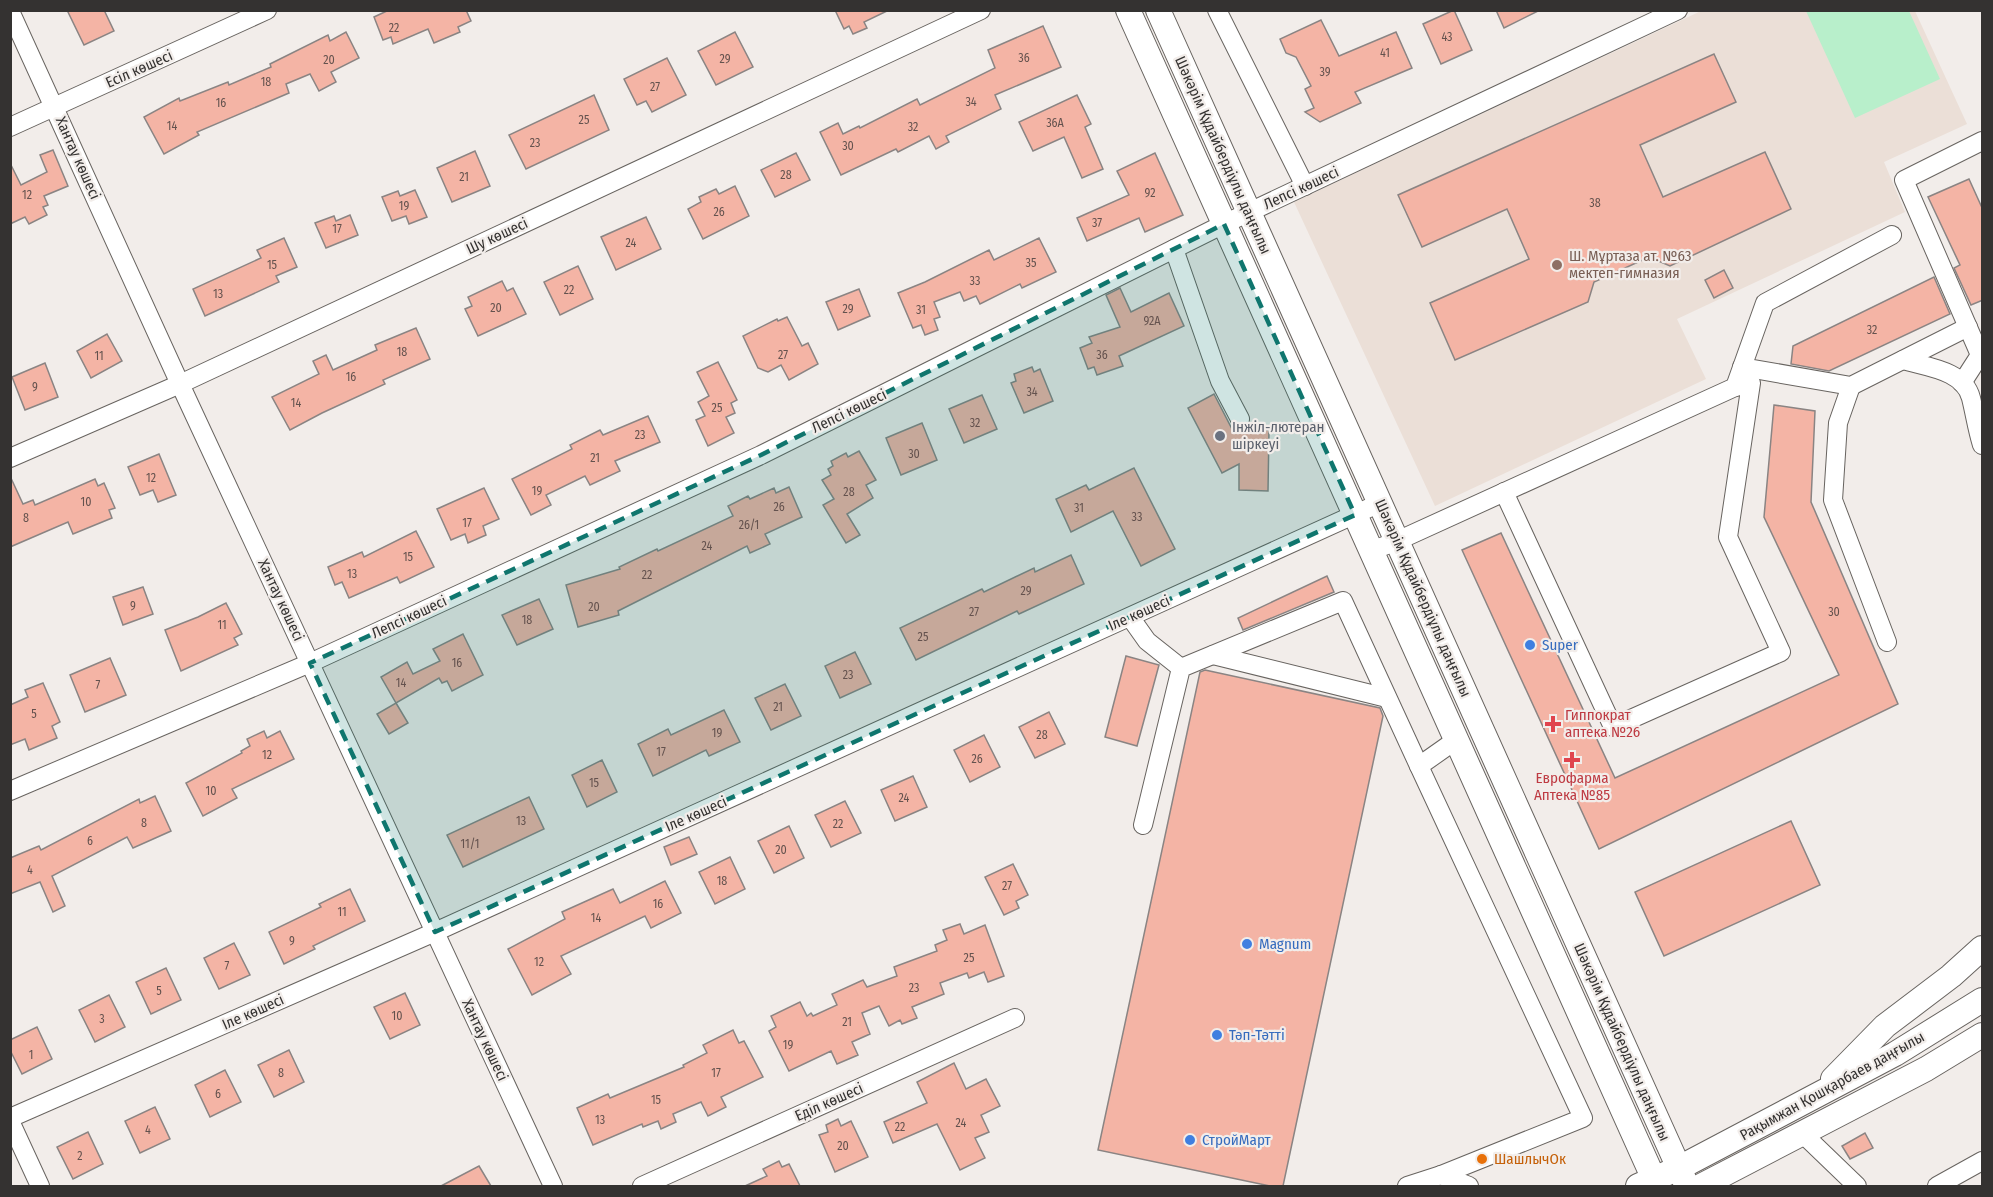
<svg xmlns="http://www.w3.org/2000/svg" width="1993" height="1197" viewBox="0 0 1993 1197" font-family="'Fira Sans Condensed',sans-serif">
<style>
.built{fill:#ebdfd7}
.green{fill:#b8efcb}
.building{fill:#f4b4a5;stroke:#8a8483;stroke-width:1.5}
.lines{fill:none;stroke-linecap:round;stroke-linejoin:round}
.minor-casing{stroke:#686460;stroke-width:20}
.major-casing{stroke:#686460;stroke-width:26}
.minor{stroke:#fff;stroke-width:18}
.major{stroke:#fff;stroke-width:24}
.marked{fill:#0f766e;fill-opacity:0.2;stroke:#0f766e;stroke-width:4.5;stroke-dasharray:12 8;stroke-linejoin:round}
.education-dot{fill:#8d6e63;stroke:#f2edea;stroke-width:2}
.worship-dot{fill:#6b7280;stroke:#f2edea;stroke-width:2}
.shop-dot{fill:#3f7fe0;stroke:#f2edea;stroke-width:2}
.health-dot{fill:#e0444e;stroke:#f2edea;stroke-width:2}
.food-dot{fill:#e8710a;stroke:#f2edea;stroke-width:2}
.labels{text-anchor:middle;dominant-baseline:central;stroke-width:4.5;stroke-linejoin:round;paint-order:stroke}
.number-label{font-size:12px;fill:#64524e}
.street-label{font-size:15px;fill:#343231;stroke:#f2edea}
.education-label{font-size:15px;fill:#785e54;stroke:#f2edea;text-anchor:start}
.worship-label{font-size:15px;fill:#5b616d;stroke:#f2edea;text-anchor:start}
.shop-label{font-size:15px;fill:#366cbe;stroke:#f2edea;text-anchor:start}
.health-label{font-size:15px;fill:#be3a42;stroke:#f2edea;text-anchor:start}
.food-label{font-size:15px;fill:#c56008;stroke:#f2edea;text-anchor:start}
</style>
<rect width="100%" height="100%" fill="#f2edea"/>
<polygon class="built" points="1701,11 1915,11 1967,124 1884,162 1905,212 1677,319 1706,379 1435,506 1294,202"/>
<polygon class="green" points="1806,11 1909,11 1940,79 1855,118"/>
<g class="building">
<polygon points="67,10 104,10 114,31 84,45"/>
<polygon points="389,10 466,10 471,21 458,27 460,32 434,43 428,29 393,44 391,37 383,40 374,17"/>
<polygon points="835,10 889,10 864,22 867,28 853,34 849,26 844,29"/>
<polygon points="1454,10 1472,50 1441,64 1423,24"/>
<polygon points="1496,10 1540,10 1504,28"/>
<polygon points="1321,20 1339,56 1396,32 1412,68 1355,92 1361,103 1320,122 1305,112 1314,108 1305,89 1311,86 1296,57 1286,53 1280,39"/>
<polygon points="1043,26 1061,67 995,95 1001,109 946,136 949,142 936,149 929,136 898,152 896,149 841,175 820,132 838,123 843,134 859,126 860,128 917,99 920,105 995,68 988,50"/>
<polygon points="346,32 359,58 331,72 336,82 319,91 310,74 286,84 289,93 197,132 199,135 164,154 144,117 179,98 180,101 228,82 229,85 271,67 270,64 328,35 330,41"/>
<polygon points="735,32 753,67 716,85 698,51"/>
<polygon points="1714,54 1736,102 1640,145 1663,197 1765,152 1791,209 1670,266 1649,257 1594,282 1588,302 1455,360 1430,303 1529,259 1507,209 1422,247 1398,195"/>
<polygon points="667,58 686,95 652,112 646,101 637,105 624,79"/>
<polygon points="594,95 609,130 526,169 509,135"/>
<polygon points="1077,95 1091,124 1085,127 1103,169 1082,178 1064,137 1033,151 1019,122"/>
<polygon points="53,150 68,186 44,196 48,205 43,207 47,215 29,224 25,217 10,224 10,163 21,185 47,172 40,155"/>
<polygon points="475,151 490,186 452,202 437,168"/>
<polygon points="796,153 810,180 775,197 761,170"/>
<polygon points="1155,153 1183,215 1145,232 1139,218 1087,241 1077,218 1129,195 1117,171"/>
<polygon points="1969,179 1983,210 1983,300 1971,305 1954,268 1960,265 1928,197"/>
<polygon points="735,186 749,216 703,239 688,209 701,202 699,197 716,189 719,194"/>
<polygon points="415,190 427,217 409,224 406,216 392,221 382,197 398,191 400,196"/>
<polygon points="350,215 358,235 326,248 315,223 334,216 336,221"/>
<polygon points="646,217 661,249 616,270 601,237"/>
<polygon points="284,238 297,267 276,276 279,282 205,316 193,289 261,258 257,250"/>
<polygon points="1039,238 1056,272 1022,288 1020,284 980,304 976,296 964,301 960,292 934,302 940,317 934,319 938,330 925,335 921,325 913,328 898,293 925,282 989,250 994,260"/>
<polygon points="578,266 593,299 560,315 544,282"/>
<polygon points="1724,270 1733,288 1714,298 1705,280"/>
<polygon points="1934,277 1950,314 1829,371 1791,364 1793,346"/>
<polygon points="502,281 507,291 513,288 526,314 478,336 465,309 472,306 468,297"/>
<polygon points="1120,288 1131,312 1169,293 1184,326 1119,356 1123,366 1097,375 1094,367 1088,369 1080,348 1092,343 1089,337 1120,327 1106,295"/>
<polygon points="859,289 870,316 838,330 826,302"/>
<polygon points="787,317 802,346 808,343 818,364 789,380 781,365 768,372 758,368 743,336 777,319 778,321"/>
<polygon points="416,328 430,359 383,380 385,384 322,413 290,430 272,397 319,374 313,361 326,355 333,370 377,350 375,345"/>
<polygon points="107,334 122,361 91,378 77,351"/>
<polygon points="718,362 737,400 731,403 735,413 726,417 734,433 708,446 696,420 705,416 698,402 709,396 697,372"/>
<polygon points="45,363 58,397 25,410 12,377"/>
<polygon points="1032,367 1034,372 1040,369 1053,401 1024,413 1011,383 1016,381 1014,374"/>
<polygon points="1214,394 1232,429 1269,430 1268,491 1239,490 1239,464 1222,473 1188,408"/>
<polygon points="982,395 997,429 964,443 949,409"/>
<polygon points="1774,405 1815,411 1811,502 1898,704 1599,849 1462,550 1501,533 1615,778 1839,675 1764,517"/>
<polygon points="648,416 660,442 615,461 620,471 590,485 585,476 546,495 551,505 531,515 512,479 572,449 570,445 600,430 603,435"/>
<polygon points="922,423 937,460 901,475 886,438"/>
<polygon points="859,451 876,480 866,485 873,498 847,514 860,535 846,543 823,505 834,499 822,480 831,475 828,469 833,466 831,461 846,453 848,457"/>
<polygon points="159,454 176,495 158,502 153,490 140,495 128,467"/>
<polygon points="1134,468 1175,549 1141,566 1113,511 1071,532 1056,499 1086,485 1089,490"/>
<polygon points="10,476 23,504 33,500 35,505 95,479 98,486 104,483 115,508 109,510 112,518 73,534 68,522 10,547"/>
<polygon points="789,487 802,517 765,534 770,544 750,553 747,546 618,611 619,615 578,627 566,585 620,569 619,567 657,549 658,551 733,516 728,506 748,496 750,499 774,488 776,493"/>
<polygon points="484,488 499,519 483,526 486,535 468,543 465,534 451,540 437,509"/>
<polygon points="416,531 434,567 400,583 397,577 349,598 342,582 335,585 328,567 362,552 364,557"/>
<polygon points="1071,555 1084,584 1019,614 1017,611 916,660 900,628 982,589 984,592 1034,568 1035,572"/>
<polygon points="1327,576 1334,592 1243,630 1238,618"/>
<polygon points="143,587 153,614 123,625 113,597"/>
<polygon points="539,599 553,629 517,645 502,615"/>
<polygon points="226,603 242,634 234,638 238,645 181,671 165,630 198,617"/>
<polygon points="463,634 483,675 452,691 447,681 442,683 439,678 396,703 381,677 407,662 413,674 440,661 433,649"/>
<polygon points="855,652 871,684 840,698 825,666"/>
<polygon points="1126,656 1159,665 1137,746 1105,737"/>
<polygon points="110,658 126,695 85,712 70,675"/>
<polygon points="1205,670 1380,708 1383,716 1283,1186 1270,1186 1098,1150 1200,672"/>
<polygon points="43,683 60,722 52,726 57,738 29,750 25,739 10,745 10,705 28,697 25,690"/>
<polygon points="785,684 801,716 771,730 755,698"/>
<polygon points="396,703 408,723 389,734 377,714"/>
<polygon points="724,710 740,742 709,756 706,750 653,776 638,744 668,729 671,735"/>
<polygon points="1049,712 1065,744 1035,758 1019,727"/>
<polygon points="264,731 267,738 280,731 294,759 232,789 237,798 203,816 186,783 242,753 241,751 250,746 247,739"/>
<polygon points="984,735 1000,767 970,782 954,750"/>
<polygon points="602,760 617,792 587,807 572,775"/>
<polygon points="913,776 927,807 895,821 881,790"/>
<polygon points="155,796 171,831 133,848 127,837 52,876 65,906 53,912 40,882 10,894 10,858 39,846 41,850 139,799 140,803"/>
<polygon points="529,797 544,829 463,867 447,835"/>
<polygon points="845,801 861,833 831,847 815,815"/>
<polygon points="1791,821 1820,885 1664,956 1635,892"/>
<polygon points="789,826 804,858 774,873 758,841"/>
<polygon points="689,837 697,854 671,865 664,847"/>
<polygon points="730,857 745,889 715,904 699,872"/>
<polygon points="1013,864 1028,895 1016,901 1019,908 1004,915 985,877"/>
<polygon points="665,881 681,913 651,928 645,916 561,956 571,974 532,995 508,949 565,919 562,912 613,889 620,903"/>
<polygon points="350,889 365,921 313,946 315,949 284,964 269,932 321,907 319,904"/>
<polygon points="960,924 964,934 985,925 1004,976 988,982 984,972 969,978 967,973 940,983 944,994 912,1007 917,1018 902,1024 900,1020 889,1026 879,1006 862,1013 870,1034 852,1042 858,1055 837,1064 831,1051 789,1071 769,1031 776,1027 771,1016 800,1002 807,1016 811,1013 813,1016 837,1005 832,994 863,980 867,987 897,976 894,967 937,951 935,945 947,940 943,930"/>
<polygon points="234,943 250,975 219,989 204,958"/>
<polygon points="166,968 181,1000 151,1014 136,982"/>
<polygon points="405,993 420,1025 390,1039 374,1007"/>
<polygon points="109,995 125,1027 95,1042 79,1010"/>
<polygon points="37,1027 52,1059 22,1074 10,1050 10,1040"/>
<polygon points="733,1030 739,1043 744,1041 763,1077 721,1097 726,1107 708,1116 701,1102 673,1114 676,1122 661,1129 658,1121 643,1127 642,1124 593,1145 577,1108 608,1094 610,1098 684,1067 683,1065 707,1053 703,1045"/>
<polygon points="289,1050 304,1082 274,1097 258,1065"/>
<polygon points="954,1063 966,1089 986,1079 1000,1106 981,1115 989,1132 975,1138 985,1158 960,1170 937,1124 893,1143 884,1122 927,1103 917,1082"/>
<polygon points="225,1070 241,1102 210,1117 195,1085"/>
<polygon points="155,1107 170,1139 140,1153 125,1121"/>
<polygon points="838,1119 841,1126 851,1121 868,1157 835,1172 819,1135 828,1132 826,1125"/>
<polygon points="88,1132 103,1164 73,1179 57,1147"/>
<polygon points="1865,1133 1873,1148 1850,1159 1842,1146"/>
<polygon points="779,1161 782,1167 789,1164 800,1186 745,1186 767,1176 763,1169"/>
<polygon points="479,1166 491,1186 441,1186"/>
</g>
<g class="lines">
<g class="minor-casing">
<g id="minor">
<polyline points="1217,10 1305,186"/>
<polyline points="10,11 180,384 553,1186"/>
<polyline points="10,127 267,10"/>
<polyline points="1174,249 1220,381 1240,419"/>
<path d="M1903,360C1926,367 1964,370 1971,398C1975,414 1977,429 1982,445"/>
<polyline points="1742,367 1851,386 1968,327"/>
<polyline points="1962,383 1980,355 1904,180 1982,141"/>
<polyline points="1851,386 1838,423 1833,500 1887,642"/>
<polyline points="10,458 180,384 981,10"/>
<polyline points="1504,492 1613,727 1781,652 1728,537 1751,383 1735,387"/>
<polyline points="1371,551 1397,541 1735,387 1765,303 1892,235"/>
<polyline points="1130,617 1147,641 1181,668"/>
<polyline points="1213,655 1387,698"/>
<polyline points="10,791 310,663 761,455 1224,224 1678,10"/>
<polyline points="1143,825 1181,668 1343,601 1419,766"/>
<polyline points="10,1118 435,932 1380,503"/>
<polyline points="10,1121 40,1186"/>
<polyline points="1803,1134 1857,1186"/>
<polyline points="1441,1175 1469,1186"/>
<polyline points="642,1186 1015,1018"/>
<polyline points="1407,1186 1441,1175 1583,1118 1419,766 1456,740"/>
<polyline points="1937,1186 1982,1161"/>
</g>
</g>
<g class="major-casing">
<g id="major">
<polyline points="1128,10 1657,1186"/>
<polyline points="1158,10 1687,1186"/>
<polyline points="1833,1079 1885,1026 1951,976 1982,948"/>
<polyline points="1638,1186 1679,1168 1895,1054 1982,1000"/>
<polyline points="1701,1186 1926,1069 1982,1035"/>
</g>
</g>
<use href="#minor" class="minor"/>
<use href="#major" class="major"/>
</g>
<path class="marked" d="M1224,224L1355,515L435,932L310,663L761,455Z"/>
<circle class="education-dot" cx="1557" cy="265" r="6"/>
<circle class="worship-dot" cx="1220" cy="436" r="6"/>
<g class="shop-dot">
<circle cx="1530" cy="645" r="6"/>
<circle cx="1247" cy="944" r="6"/>
<circle cx="1217" cy="1035" r="6"/>
<circle cx="1190" cy="1140" r="6"/>
</g>
<g class="health-dot">
<path d="M1550 715h6v6h6v6h-6v6h-6v-6h-6v-6h6z"/>
<path d="M1569 751h6v6h6v6h-6v6h-6v-6h-6v-6h6z"/>
</g>
<circle class="food-dot" cx="1482" cy="1159" r="6"/>
<g class="labels">
<g class="number-label">
<text x="394" y="28">22</text>
<text x="1447" y="37">43</text>
<text x="1385" y="53">41</text>
<text x="1024" y="58">36</text>
<text x="725" y="59">29</text>
<text x="329" y="60">20</text>
<text x="1325" y="72">39</text>
<text x="266" y="82">18</text>
<text x="655" y="87">27</text>
<text x="971" y="102">34</text>
<text x="221" y="103">16</text>
<text x="584" y="120">25</text>
<text x="1055" y="123">36А</text>
<text x="172" y="126">14</text>
<text x="913" y="127">32</text>
<text x="535" y="143">23</text>
<text x="848" y="146">30</text>
<text x="786" y="175">28</text>
<text x="464" y="177">21</text>
<text x="1150" y="193">92</text>
<text x="27" y="195">12</text>
<text x="1595" y="203">38</text>
<text x="404" y="206">19</text>
<text x="719" y="212">26</text>
<text x="1097" y="223">37</text>
<text x="337" y="229">17</text>
<text x="631" y="243">24</text>
<text x="1031" y="263">35</text>
<text x="272" y="265">15</text>
<text x="975" y="281">33</text>
<text x="569" y="290">22</text>
<text x="218" y="294">13</text>
<text x="496" y="308">20</text>
<text x="848" y="309">29</text>
<text x="921" y="310">31</text>
<text x="1152" y="321">92А</text>
<text x="1872" y="330">32</text>
<text x="402" y="352">18</text>
<text x="783" y="355">27</text>
<text x="1102" y="355">36</text>
<text x="99" y="356">11</text>
<text x="351" y="377">16</text>
<text x="35" y="387">9</text>
<text x="1032" y="392">34</text>
<text x="296" y="403">14</text>
<text x="717" y="408">25</text>
<text x="975" y="423">32</text>
<text x="640" y="435">23</text>
<text x="914" y="454">30</text>
<text x="595" y="458">21</text>
<text x="151" y="478">12</text>
<text x="537" y="491">19</text>
<text x="849" y="492">28</text>
<text x="86" y="502">10</text>
<text x="779" y="507">26</text>
<text x="1079" y="508">31</text>
<text x="1137" y="517">33</text>
<text x="26" y="518">8</text>
<text x="467" y="523">17</text>
<text x="749" y="525">26/1</text>
<text x="707" y="546">24</text>
<text x="408" y="557">15</text>
<text x="352" y="574">13</text>
<text x="647" y="575">22</text>
<text x="1026" y="591">29</text>
<text x="133" y="606">9</text>
<text x="594" y="607">20</text>
<text x="974" y="612">27</text>
<text x="1834" y="612">30</text>
<text x="527" y="620">18</text>
<text x="222" y="625">11</text>
<text x="923" y="637">25</text>
<text x="457" y="663">16</text>
<text x="848" y="675">23</text>
<text x="401" y="683">14</text>
<text x="98" y="685">7</text>
<text x="778" y="707">21</text>
<text x="34" y="714">5</text>
<text x="717" y="733">19</text>
<text x="1042" y="735">28</text>
<text x="661" y="752">17</text>
<text x="267" y="755">12</text>
<text x="977" y="759">26</text>
<text x="594" y="783">15</text>
<text x="211" y="791">10</text>
<text x="904" y="798">24</text>
<text x="521" y="821">13</text>
<text x="144" y="823">8</text>
<text x="838" y="824">22</text>
<text x="90" y="841">6</text>
<text x="470" y="844">11/1</text>
<text x="781" y="850">20</text>
<text x="30" y="870">4</text>
<text x="722" y="881">18</text>
<text x="1007" y="886">27</text>
<text x="658" y="904">16</text>
<text x="342" y="912">11</text>
<text x="596" y="918">14</text>
<text x="292" y="941">9</text>
<text x="969" y="958">25</text>
<text x="539" y="962">12</text>
<text x="227" y="966">7</text>
<text x="914" y="988">23</text>
<text x="159" y="991">5</text>
<text x="397" y="1016">10</text>
<text x="102" y="1019">3</text>
<text x="847" y="1022">21</text>
<text x="788" y="1045">19</text>
<text x="31" y="1055">1</text>
<text x="281" y="1073">8</text>
<text x="716" y="1073">17</text>
<text x="218" y="1094">6</text>
<text x="656" y="1100">15</text>
<text x="600" y="1120">13</text>
<text x="961" y="1123">24</text>
<text x="900" y="1127">22</text>
<text x="148" y="1130">4</text>
<text x="843" y="1146">20</text>
<text x="80" y="1156">2</text>
</g>
<g class="street-label">
<text transform="translate(139 69) rotate(-24)">Есіл көшесі</text>
<text transform="translate(1223 155) rotate(66)">Шәкәрім Құдайбердіұлы даңғылы</text>
<text transform="translate(78 158) rotate(66)">Хантау көшесі</text>
<text transform="translate(1301 188) rotate(-25)">Лепсі көшесі</text>
<text transform="translate(497 236) rotate(-25)">Шу көшесі</text>
<text transform="translate(849 411) rotate(-26)">Лепсі көшесі</text>
<text transform="translate(1423 598) rotate(66)">Шәкәрім Құдайбердіұлы даңғылы</text>
<text transform="translate(281 600) rotate(65)">Хантау көшесі</text>
<text transform="translate(1139 613) rotate(-24)">Іле көшесі</text>
<text transform="translate(409 617) rotate(-25)">Лепсі көшесі</text>
<text transform="translate(696 814) rotate(-24)">Іле көшесі</text>
<text transform="translate(253 1012) rotate(-24)">Іле көшесі</text>
<text transform="translate(485 1040) rotate(65)">Хантау көшесі</text>
<text transform="translate(1622 1042) rotate(66)">Шәкәрім Құдайбердіұлы даңғылы</text>
<text transform="translate(1832 1086) rotate(-29)">Рақымжан Қошқарбаев даңғылы</text>
<text transform="translate(829 1102) rotate(-24)">Еділ көшесі</text>
</g>
<g class="education-label">
<text x="1569" y="256">Ш. Мұртаза ат. №63<tspan x="1569" dy="17">мектеп-гимназия</tspan></text>
</g>
<g class="worship-label">
<text x="1232" y="427">Інжіл-лютеран<tspan x="1232" dy="17">шіркеуі</tspan></text>
</g>
<g class="shop-label">
<text x="1542" y="645">Super</text>
<text x="1259" y="944">Magnum</text>
<text x="1229" y="1035">Тәп-Тәтті</text>
<text x="1202" y="1140">СтройМарт</text>
</g>
<g class="health-label">
<text x="1565" y="715">Гиппократ<tspan x="1565" dy="17">аптека №26</tspan></text>
<text x="1572" y="778" text-anchor="middle">Еврофарма<tspan x="1572" dy="17">Аптека №85</tspan></text>
</g>
<g class="food-label">
<text x="1494" y="1159">ШашлычОк</text>
</g>
</g>
<rect width="1993" height="1197" fill="none" stroke="#343231" stroke-width="24"/>
</svg>
